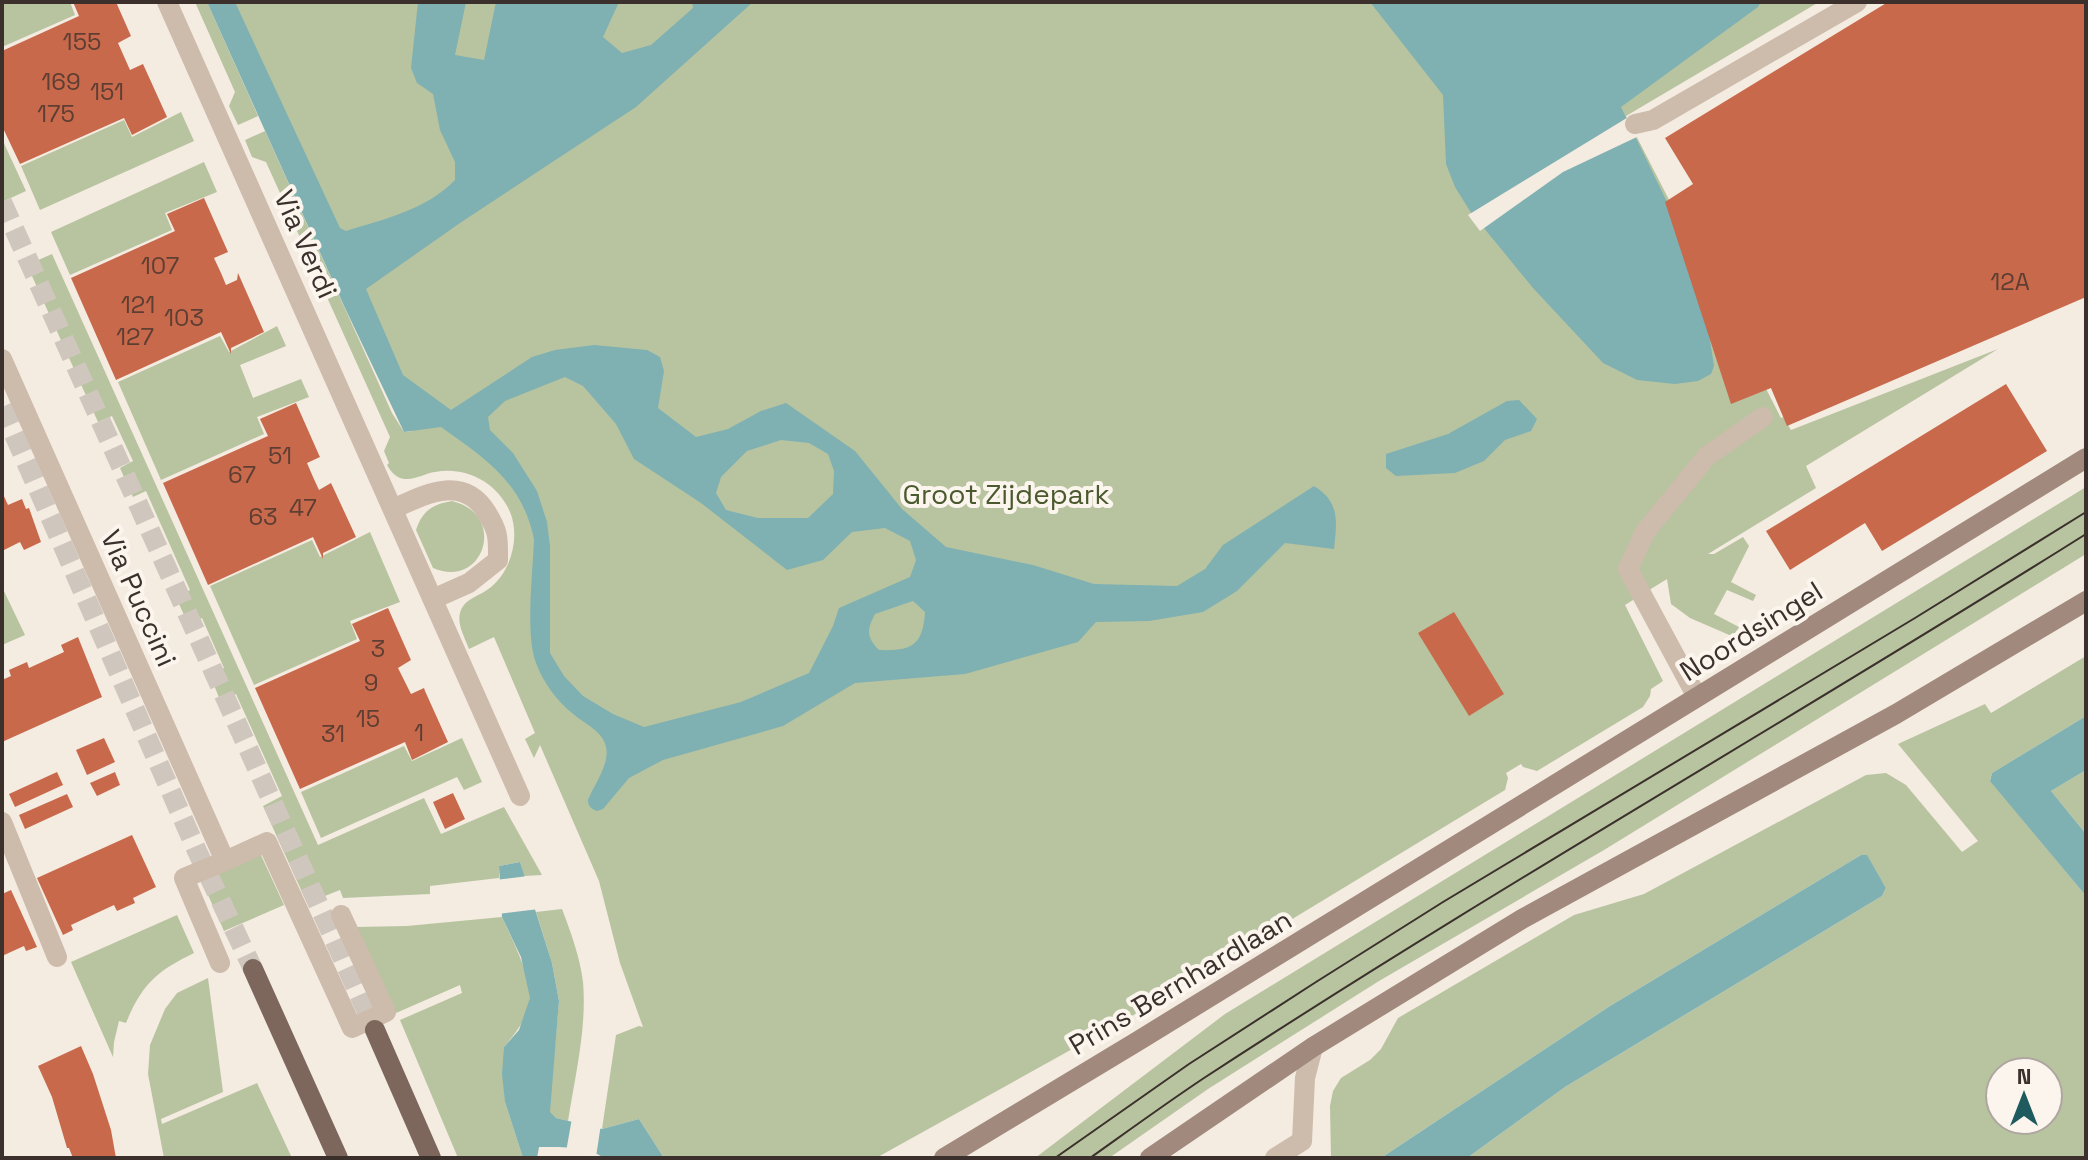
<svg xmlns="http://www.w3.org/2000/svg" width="2088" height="1160" viewBox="0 0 2088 1160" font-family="'Space Grotesk',sans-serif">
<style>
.green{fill:#b8c4a0;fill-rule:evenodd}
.water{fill:#7fb0b2;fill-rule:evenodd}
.pier{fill:#f4ebe1}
.building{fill:#c8694b}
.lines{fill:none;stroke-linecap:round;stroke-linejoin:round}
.primary-tunnel{stroke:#cfc6bd;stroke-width:20;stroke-dasharray:20 10;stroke-linecap:butt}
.lane{stroke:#cdbbac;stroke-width:20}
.street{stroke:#cdbbac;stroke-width:20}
.secondary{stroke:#a18a7d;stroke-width:20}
.primary{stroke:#7d675c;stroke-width:20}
.tram{stroke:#3b302b;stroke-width:2}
.labels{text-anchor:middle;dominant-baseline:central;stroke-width:8;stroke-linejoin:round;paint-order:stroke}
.number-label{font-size:24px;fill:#5e3e33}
.street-label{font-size:28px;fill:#3b302b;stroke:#fbf5ee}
.park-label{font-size:28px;fill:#4a5a2e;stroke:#fbf5ee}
</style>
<rect width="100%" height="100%" fill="#f4ebe1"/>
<g class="green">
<polygon points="2,2 70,2 75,15 2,47"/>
<polygon points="195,2 207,2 258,116 238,125 229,106 235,92"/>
<path d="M221,2H1819L1626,116L1781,418L1783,417L1791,430L1998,349L1806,466L1816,488L1708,554H1714L1743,537L1749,546L1731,582L1756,595L1753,601L1727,590L1714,614L1739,627L1734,637L1690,618L1671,604L1667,579L1625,605L1663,681L1651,689L1650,696L1643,707L1537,771L1523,767L1521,764L1506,773L1508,778L1505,790L1139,1012L876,1158H664L639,1119L602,1129L616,1035L639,1026L643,1027L620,963L599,881L540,745L534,758L525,739L535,733L494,637L469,649C465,638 457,625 460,613C464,599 477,597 487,590C510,575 521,538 510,512C498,483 466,466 435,472C425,473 416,480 405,479C396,478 391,472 387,465L389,463L384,451L390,437L266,162L252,157L245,140L265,131L392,413L404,432L413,431Z"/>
<polygon points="181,112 194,141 40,210 21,166 124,120 132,137"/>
<polygon points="2,139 26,191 2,202"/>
<polygon points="204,162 217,192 165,213 172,230 70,275 51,232"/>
<polygon points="52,254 318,845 424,798 441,834 504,807 542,875 524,876 520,862 499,866 499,878 430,886 430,894 343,898 340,890 307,903 263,806 282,796 236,694 220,700 210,675 224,668 202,618 188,624 176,597 190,590 146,491 133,497 120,468 133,461 112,416 98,422 27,265"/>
<polygon points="277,326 286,346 240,365 253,398 301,379 309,397 257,417 264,434 161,480 118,382 220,336 229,352"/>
<polygon points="2086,487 2086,554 1604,850 1379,981 1208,1089 1109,1158 1035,1158 1225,1014"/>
<path d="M452,501C508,514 484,590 433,568L416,530C422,511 433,504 452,501Z"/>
<polygon points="370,532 400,602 350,621 357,639 254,685 210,586 312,540 320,557"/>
<polygon points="2,587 25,635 2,645"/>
<path d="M2086,656V716L1992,773L1990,780L2086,896V1158H1467L1565,1087L1882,896L1886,888L1867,856L1861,855L1610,1006L1381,1158H1331L1330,1106L1333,1091L1341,1078L1370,1060L1381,1049L1398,1018L1574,915L1644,894L1866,775L1886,773L1906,785L1962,852L1978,841L1898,744L1985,704L1991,713ZM2000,1072H2048V1120H2000Z"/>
<polygon points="462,738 482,782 464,790 457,777 321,838 301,792 404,746 412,761"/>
<polygon points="2086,770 2086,834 2051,791"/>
<polygon points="260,853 284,905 224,931 201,879"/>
<path d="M562,909C571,933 580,957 583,982C587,1028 575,1076 568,1121L556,1118L549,1112L559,1001L552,963L536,912Z"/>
<path d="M177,915L194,953C157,971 142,984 126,1023L119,1021L114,1042L113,1057L71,962Z"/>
<path d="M502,917C512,939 529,972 530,996C531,1014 515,1034 504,1047L505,1102L523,1158H458L400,1020L462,993L460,985L396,1013L356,927L407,926Z"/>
<polygon points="208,978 223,1092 161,1119 162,1124 257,1083 292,1158 164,1158 148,1074 150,1045 165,1009 177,993"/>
</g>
<g class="water">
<path d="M207,2H235L340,228L346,231C384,219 426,210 455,180V162L440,130L433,94L417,83L411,68L418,2H466L455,55L484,60L496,2H619L603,37L622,53L651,45L693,8L692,2H753L636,107L460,223L366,289L403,375L451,410L532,357L555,350L594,345L647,350L660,357L664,371L658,408L696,437L728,429L761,411L786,403L855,451L902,509L946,547L1033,565L1094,584L1177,586L1205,569L1223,545L1314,486C1340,502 1337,521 1334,549L1285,543L1237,591L1203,612L1149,621L1096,622L1078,642L965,674L855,683L783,726L663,760L629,778L603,809L597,811C591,809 588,806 588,800C594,785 610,764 606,747C603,731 583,723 572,713C557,701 543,682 536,663C525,634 533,572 534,539C522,482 486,459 441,427L404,432L345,308ZM565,377L583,386L616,424L634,459L701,503L787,570L823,560L852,532L885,528L910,541L916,560L910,577L839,608L833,626L809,673L741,702L644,727L613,714L583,696L564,676L550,653V546L547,522L537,491L513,453L490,430L488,417L505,401ZM781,440L809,443L828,454L834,471L833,494L808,518H758L726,510L716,493L721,477L747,451ZM913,601L925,612C923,647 910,651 879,650C866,637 867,629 875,614Z"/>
<polygon points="1370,2 1761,2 1758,7 1621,107 1667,202 1709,334 1714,366 1711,374 1698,381 1675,384 1637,380 1603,363 1533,288 1470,211 1455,187 1446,164 1443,95"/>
<polygon points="1519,400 1537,419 1531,431 1505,440 1484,461 1455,473 1396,476 1386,468 1386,454 1448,434 1507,401"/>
<polygon points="2086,716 2086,770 2051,791 2086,834 2086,896 1990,781 1992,773"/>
<polygon points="1861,855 1867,855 1886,888 1882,896 1565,1087 1467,1158 1381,1158 1610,1006"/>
<path d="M520,862L552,963L559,1001L550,1112L556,1118L602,1129L639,1119L664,1158H604C587,1146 559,1147 539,1147L537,1158H523L505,1102L502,1074L504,1047L519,1030L530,998L521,957L502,917L499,866Z"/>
</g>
<g class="pier">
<polygon points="1630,116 1639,136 1563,172 1480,231 1468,215"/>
<polygon points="528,876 539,909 498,914 495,880"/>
<polygon points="572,1118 601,1124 596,1157 566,1152"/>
</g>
<g class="building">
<polygon points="73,2 116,2 131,36 118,43 130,70 143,64 167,117 132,135 124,118 20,164 2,126 2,51 79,16"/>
<polygon points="1888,2 2086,2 2086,297 1787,426 1771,388 1731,404 1665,202 1693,184 1665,138"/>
<polygon points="204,198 228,252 214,258 221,273 226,285 237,280 238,273 264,332 231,348 231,354 221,332 116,380 71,278 175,231 167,214"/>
<polygon points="2006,384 2047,451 1882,551 1865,523 1790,570 1766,531"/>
<polygon points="296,403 319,455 320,457 307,463 313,477 319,490 331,483 356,537 323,553 323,559 313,537 208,585 163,483 268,436 260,419"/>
<polygon points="2,492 8,505 22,499 26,509 29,508 41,542 24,550 20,542 2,551"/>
<polygon points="388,608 411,660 398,668 411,694 424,688 425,691 448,742 412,760 405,742 300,789 255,688 360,641 352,624"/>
<polygon points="1454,612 1504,694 1469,716 1418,633"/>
<polygon points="78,637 102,697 2,742 2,680 11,676 9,670 27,662 29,668 64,652 61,645"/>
<polygon points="104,738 115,762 87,775 76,750"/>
<polygon points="57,772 63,785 15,807 9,794"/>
<polygon points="115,772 120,785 97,796 90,783"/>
<polygon points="453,793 465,819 445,829 433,802"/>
<polygon points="67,794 73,807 25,829 19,815"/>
<polygon points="132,835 156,887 133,898 135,903 117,911 114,905 71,925 73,930 63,935 37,878"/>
<polygon points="11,890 37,947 26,951 24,946 2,956 2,894"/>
<polygon points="81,1046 93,1074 111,1130 116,1158 73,1158 69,1148 67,1148 52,1097 38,1066"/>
</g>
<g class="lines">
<g class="primary-tunnel">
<polyline points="2,202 375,1030"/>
<polyline points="2,407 197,851 253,969"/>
</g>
<g class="lane">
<polyline points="1697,697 1628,569 1645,532 1707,456 1763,417"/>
<polyline points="1275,1158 1302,1141 1305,1078 1313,1047"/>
</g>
<g class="street">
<polyline points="167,2 520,796"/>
<polyline points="1635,124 1653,120 1857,2"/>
<polyline points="2,359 225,861 184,878 220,963"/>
<path d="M393,509C426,494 463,474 487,513C499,533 498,537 498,560L469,583L433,599"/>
<polyline points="2,822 57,957"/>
<polyline points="225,861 267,842 352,1028 386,1012 341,915"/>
</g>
<g class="secondary">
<polyline points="944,1158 1138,1041 2086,458"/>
<polyline points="1150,1158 1313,1047 1522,919 1896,714 2086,601"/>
</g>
<g class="primary">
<polyline points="253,969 338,1158"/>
<polyline points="375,1030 431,1158"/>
</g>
<g class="tram">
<polyline points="1055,1158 1189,1064 1316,982 1443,902 1915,618 2086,512"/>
<path d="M1090,1158C1128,1131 1165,1104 1204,1078C1493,889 1794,718 2086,534"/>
</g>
</g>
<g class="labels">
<g class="number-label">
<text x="82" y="41">155</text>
<text x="61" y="81">169</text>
<text x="107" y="91">151</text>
<text x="56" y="113">175</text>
<text x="160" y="265">107</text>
<text x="2010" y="281">12A</text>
<text x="138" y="304">121</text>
<text x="184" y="317">103</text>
<text x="135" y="336">127</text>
<text x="280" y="455">51</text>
<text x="242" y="474">67</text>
<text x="303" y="507">47</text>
<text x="263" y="516">63</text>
<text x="378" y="648">3</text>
<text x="371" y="682">9</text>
<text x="368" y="718">15</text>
<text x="419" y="732">1</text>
<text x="333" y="733">31</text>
</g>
<g class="street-label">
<text transform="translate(306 244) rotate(66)">Via Verdi</text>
<text transform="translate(139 598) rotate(66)">Via Puccini</text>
<text transform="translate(1751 631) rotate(-32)">Noordsingel</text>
<text transform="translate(1180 982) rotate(-31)">Prins Bernhardlaan</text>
</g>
<g class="park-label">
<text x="1006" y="494">Groot Zijdepark</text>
</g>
</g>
<rect width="2088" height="1160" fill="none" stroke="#3b302b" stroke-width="8"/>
<g transform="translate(2024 1096)"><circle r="38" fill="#fbf5ee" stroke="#aea6a0" stroke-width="2"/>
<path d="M0-6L14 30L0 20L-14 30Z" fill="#1f5a5e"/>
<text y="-12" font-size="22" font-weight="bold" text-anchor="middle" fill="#3b302b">N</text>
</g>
</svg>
